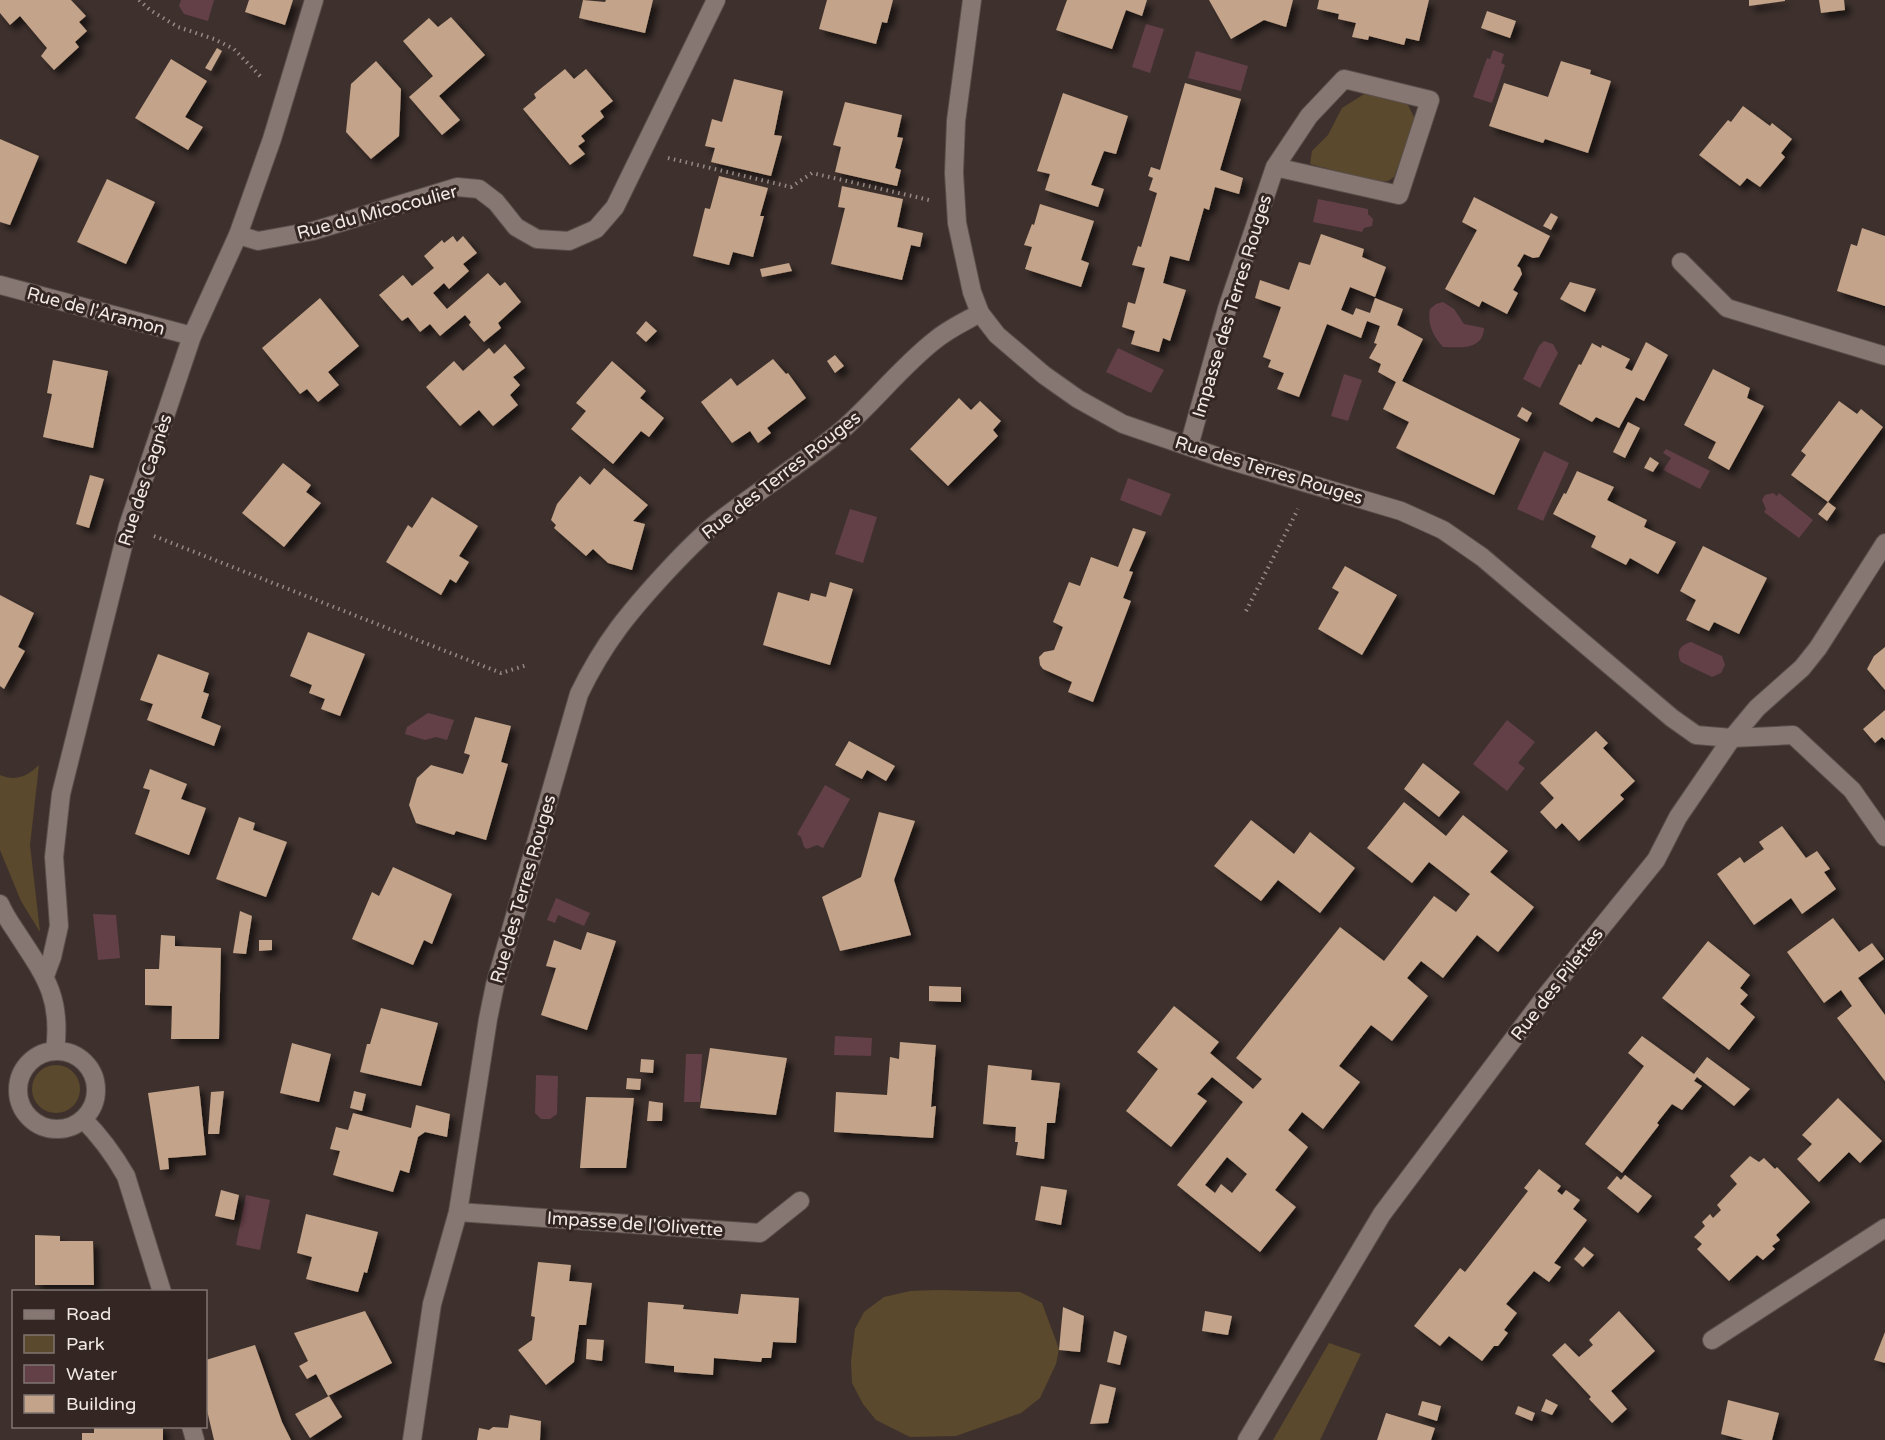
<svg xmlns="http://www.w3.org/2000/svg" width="1885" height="1440" viewBox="0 0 1885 1440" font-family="'Varela Round',sans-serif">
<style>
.green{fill:#5a492c}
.water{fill:#633f48}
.building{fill:#c3a389;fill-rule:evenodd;filter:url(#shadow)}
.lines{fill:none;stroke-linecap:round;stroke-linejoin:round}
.minor-casing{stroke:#5a4f4b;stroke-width:20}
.path{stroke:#958a86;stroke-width:4;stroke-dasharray:1.5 4.5;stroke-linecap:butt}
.minor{stroke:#867772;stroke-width:18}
.labels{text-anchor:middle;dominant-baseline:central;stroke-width:6;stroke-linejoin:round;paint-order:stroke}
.street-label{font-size:18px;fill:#f2e9e6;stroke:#342723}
</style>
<defs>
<filter id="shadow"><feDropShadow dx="5.5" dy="5.5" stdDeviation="3" flood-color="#0009"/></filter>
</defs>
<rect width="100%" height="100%" fill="#3e312d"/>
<g class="green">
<polygon points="1369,91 1406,101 1414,117 1414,123 1394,177 1388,181 1379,182 1310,164 1312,151 1328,135 1342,108"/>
<path d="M39,765L30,845L40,932L21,901L0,850V775C15,782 28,776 39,765Z"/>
<circle cx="56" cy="1089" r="24"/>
<polygon points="939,1290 1020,1292 1042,1303 1059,1349 1056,1364 1040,1398 1021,1413 956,1436 910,1437 876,1420 863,1404 852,1383 851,1361 855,1329 864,1312 884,1297 910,1291"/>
<polygon points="1329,1343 1361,1354 1320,1440 1273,1440"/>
</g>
<g class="water">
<polygon points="181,0 214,0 208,21 184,14 179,6"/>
<polygon points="1146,24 1164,29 1150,73 1132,67"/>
<polygon points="1493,50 1504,54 1501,63 1505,65 1492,103 1473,97 1487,58 1490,59"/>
<polygon points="1196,51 1248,66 1241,91 1188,78"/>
<polygon points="1318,199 1368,209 1368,214 1373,219 1372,226 1364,228 1362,232 1313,222"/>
<path d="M1443,302L1454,309L1464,324L1484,328C1483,351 1459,347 1443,347C1433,336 1427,324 1430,309L1436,304Z"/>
<polygon points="1544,341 1553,344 1558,353 1540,388 1523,379 1539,346"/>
<polygon points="1118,348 1164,370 1151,393 1106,372"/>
<polygon points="1344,374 1362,380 1348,421 1331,416"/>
<polygon points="1666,449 1710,471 1700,489 1663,470 1671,458 1663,453"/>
<polygon points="1544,451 1569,463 1543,521 1517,509"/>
<polygon points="1128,478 1171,494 1161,516 1120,500"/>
<polygon points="1773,493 1777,496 1779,493 1813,520 1799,538 1764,512 1766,509 1762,500 1765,495"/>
<polygon points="850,509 877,517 863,563 835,554"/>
<path d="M1691,642L1722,656L1725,665L1721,673L1712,677L1681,662C1675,651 1681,645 1691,642Z"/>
<polygon points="428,713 454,720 447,740 436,737 425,740 405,734 407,727"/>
<polygon points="1507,720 1535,742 1518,763 1525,768 1507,791 1473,764"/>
<polygon points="825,785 850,799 823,848 817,845 807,849 804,847 801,837 797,834"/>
<polygon points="556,898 590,913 584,926 558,915 555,923 547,920"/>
<polygon points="93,914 116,915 120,958 98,960"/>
<polygon points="835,1036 872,1038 871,1056 834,1055"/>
<polygon points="686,1054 702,1054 700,1102 684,1102"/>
<polygon points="536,1075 558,1076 557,1114 550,1119 541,1119 535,1113"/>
<polygon points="246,1195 270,1200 260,1250 236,1245"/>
</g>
<g class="building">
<polygon points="0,0 71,0 86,16 79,22 87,31 75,42 79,47 54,70 41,56 47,48 20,16 10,25 0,13"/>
<polygon points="249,0 293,0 285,25 245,12"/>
<polygon points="583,0 605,2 606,0 653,0 645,33 579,18"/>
<polygon points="827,0 893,0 887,23 882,22 876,44 819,29"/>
<polygon points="1067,0 1147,0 1142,16 1126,10 1112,49 1056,30"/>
<polygon points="1209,0 1293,0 1286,27 1264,20 1231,39"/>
<polygon points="1319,0 1429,0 1419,41 1406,38 1404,45 1369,36 1368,40 1352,37 1356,23 1338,19 1339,14 1317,9"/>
<polygon points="1749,0 1785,0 1785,1 1749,6"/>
<polygon points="1819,0 1844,0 1845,10 1821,13"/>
<polygon points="1487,11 1516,21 1510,38 1481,28"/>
<polygon points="451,17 485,55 439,96 460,120 442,135 409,97 433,76 403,41 429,18 438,27"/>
<polygon points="217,48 222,51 211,71 205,68"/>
<polygon points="171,59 207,81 185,117 203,127 188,150 135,118"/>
<polygon points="376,61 401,89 399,136 371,159 346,132 351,84"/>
<polygon points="1561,61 1591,70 1590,74 1611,81 1588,153 1545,139 1543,143 1489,126 1504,83 1548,97"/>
<polygon points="565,69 574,79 586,69 613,101 600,111 604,117 581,136 585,141 578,146 585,154 570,165 523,109 536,98 534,94"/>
<polygon points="734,79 783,91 774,135 782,136 771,176 711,162 715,148 705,146 712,119 722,122"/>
<polygon points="1185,83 1241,99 1220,170 1243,178 1239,194 1215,187 1209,210 1204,208 1189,261 1170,256 1163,283 1186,290 1170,341 1163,338 1159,352 1131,344 1135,331 1122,327 1128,302 1135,304 1145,268 1132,265 1138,246 1141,247 1157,193 1149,190 1153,178 1148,176 1151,167 1160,170"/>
<polygon points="1063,93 1128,116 1116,154 1104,151 1091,185 1104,189 1098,207 1045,190 1050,174 1037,171"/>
<polygon points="845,102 902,115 897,137 903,138 895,168 901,170 897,186 835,172 841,147 833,145"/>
<polygon points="1743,106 1770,126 1772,123 1792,139 1781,153 1785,157 1760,187 1747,178 1740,186 1699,155 1728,120 1731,122"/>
<polygon points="0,139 39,156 10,225 0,222"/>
<polygon points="719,176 768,188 760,216 764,216 753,257 733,252 729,265 693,256 705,208 710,209"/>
<polygon points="107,179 155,202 126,264 77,242"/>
<polygon points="842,186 903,199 897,227 923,233 920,247 911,245 902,280 831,264 845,208 838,207"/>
<polygon points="1474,197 1550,236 1539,257 1533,258 1524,254 1517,266 1520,268 1522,274 1513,290 1518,293 1507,314 1482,301 1479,307 1445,289 1477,230 1462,222"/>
<polygon points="1040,204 1094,221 1081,260 1089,263 1081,287 1025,269 1032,247 1024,245 1032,224 1034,225"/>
<polygon points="1551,213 1558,217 1551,230 1543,226"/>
<polygon points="1862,228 1885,236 1885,306 1837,291 1851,244 1857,246"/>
<polygon points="1321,234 1364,249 1362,257 1386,267 1375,297 1350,287 1341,310 1353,315 1356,308 1370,313 1375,298 1403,309 1397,325 1423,339 1402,381 1520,439 1494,495 1396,448 1409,422 1383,409 1396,382 1378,372 1381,364 1369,358 1377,344 1374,343 1380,326 1367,321 1361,338 1327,324 1299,397 1277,389 1284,373 1268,367 1271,360 1263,357 1281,307 1255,298 1260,280 1289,290 1299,262 1310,265"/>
<polygon points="453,236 457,242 463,236 477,253 463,264 469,271 449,289 444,283 433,293 447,309 488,273 500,286 505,282 521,302 498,323 501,328 484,342 469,325 471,322 465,315 440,336 430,324 420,332 408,317 402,321 379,295 403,275 412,286 434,268 424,256 442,240 444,243"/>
<polygon points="789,263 792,271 762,277 760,269"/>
<polygon points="1570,282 1596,289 1585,312 1560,299"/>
<polygon points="320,298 359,346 328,372 339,385 318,402 307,389 300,394 262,348"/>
<polygon points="646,321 657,331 646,342 636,333"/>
<polygon points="1646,342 1668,355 1644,401 1636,397 1619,428 1596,417 1592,422 1559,404 1579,364 1581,365 1592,343 1601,348 1602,345 1630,359 1625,368 1632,371"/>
<polygon points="505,344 525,368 513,377 520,385 510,395 518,405 493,426 479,410 460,426 426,387 454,361 463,371 489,348 494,354"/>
<polygon points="835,355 844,366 835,373 827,361"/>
<polygon points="773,359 786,374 788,373 806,398 767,428 771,433 758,443 750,431 732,443 701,402 731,378 737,386"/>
<polygon points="53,360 108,371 93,448 43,437 52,394 47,393"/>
<polygon points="612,361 646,391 640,398 664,418 649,437 641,431 613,464 571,429 586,411 576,403"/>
<polygon points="1713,369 1750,388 1747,398 1764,406 1729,470 1708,458 1716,442 1684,425"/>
<polygon points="959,398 971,410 980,401 1001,421 993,430 998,436 948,486 910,449"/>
<polygon points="1839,401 1857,414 1861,409 1883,427 1828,502 1836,508 1827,521 1818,514 1828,502 1791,475 1806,455 1801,451"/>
<polygon points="1522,407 1532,413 1527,422 1517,416"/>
<polygon points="1628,422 1640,428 1625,458 1613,452"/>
<polygon points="1650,457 1659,463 1653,472 1644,468"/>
<polygon points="283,463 311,485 306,492 321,503 284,547 242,513"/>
<polygon points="604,468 648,505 633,521 645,524 632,570 608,563 593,549 586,556 554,528 556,525 551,520 557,504 580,476 590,485"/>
<polygon points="1577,471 1614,487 1607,500 1647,520 1644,527 1676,542 1658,574 1630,558 1626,565 1591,547 1596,536 1553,514 1564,493 1566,494"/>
<polygon points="90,475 104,479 89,528 76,524"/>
<polygon points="432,497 478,526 459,556 469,562 456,583 450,579 441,595 386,562 408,525 412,528"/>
<polygon points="1133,528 1146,532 1129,571 1133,572 1123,598 1131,601 1093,702 1068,692 1072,682 1043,669 1040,665 1039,657 1044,652 1054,650 1063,627 1053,622 1069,582 1080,586 1091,557 1118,567"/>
<polygon points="1703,546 1767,578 1739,634 1714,622 1709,631 1686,620 1696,600 1680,591"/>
<polygon points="1345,566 1397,595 1362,655 1318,629 1339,592 1332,588"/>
<polygon points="830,582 853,589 830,665 763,645 778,592 809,601 811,593 826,597"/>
<polygon points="0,595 34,613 18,647 25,651 4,689 0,686"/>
<polygon points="308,632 365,654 340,716 321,709 325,699 309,693 312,685 290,676"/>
<polygon points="1885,647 1885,690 1867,669 1874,656"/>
<polygon points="158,654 209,673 203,692 209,694 201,718 221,726 214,746 147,720 153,704 140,700"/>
<polygon points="1885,710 1885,740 1882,737 1875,743 1863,729"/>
<polygon points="475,717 511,726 501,762 508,764 486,840 456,831 454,835 416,823 409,805 417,778 431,765 463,774 470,755 464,753"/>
<polygon points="1596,731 1608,743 1603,748 1635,781 1620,795 1624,799 1579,841 1562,823 1556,829 1540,812 1554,798 1540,783"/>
<polygon points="849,741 895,766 886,781 867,770 862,779 835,765"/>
<polygon points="1423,763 1460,792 1439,817 1404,789"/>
<polygon points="150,769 187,784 181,799 206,808 189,855 135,834 150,790 143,788"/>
<path d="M1404,802L1446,836L1463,815L1508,851L1490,872L1534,907L1498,952L1477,935L1443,978L1421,961L1407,978L1428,996L1392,1041L1371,1025L1339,1066L1360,1082L1323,1129L1302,1112L1288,1130L1308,1147L1275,1190L1296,1207L1260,1252L1177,1185L1243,1102L1212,1077L1197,1094L1207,1101L1171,1147L1126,1111L1158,1069L1137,1052L1174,1006L1219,1042L1210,1053L1253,1089L1262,1079L1236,1058L1340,927L1384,961L1434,896L1456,912L1470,894L1429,862L1412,883L1367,848ZM1227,1157L1247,1174L1232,1193L1221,1184L1215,1193L1205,1185Z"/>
<polygon points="879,812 915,821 894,880 911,935 840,951 822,897 861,877"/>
<polygon points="239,817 255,823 253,830 287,842 266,897 216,879"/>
<polygon points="1251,820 1294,854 1310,832 1355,868 1320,913 1278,880 1261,901 1214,866"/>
<polygon points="1782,826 1806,858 1817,851 1830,869 1824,872 1836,889 1802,914 1791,898 1754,925 1717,874 1740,857 1744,863 1764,849 1759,842"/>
<polygon points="393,867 452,894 432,944 424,940 413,965 352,939 372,892 379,896"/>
<polygon points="240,911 252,916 246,954 233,953"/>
<polygon points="1833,918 1859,952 1872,943 1884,959 1858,978 1885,1015 1885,1081 1837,1018 1852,1006 1841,990 1824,1003 1787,952"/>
<polygon points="587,932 616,941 587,1030 541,1015 556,968 546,966 554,940 581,950"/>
<polygon points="161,935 175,936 175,946 221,948 219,1039 171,1039 172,1006 145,1005 145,969 159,969"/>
<polygon points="259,940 272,940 272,950 259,951"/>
<polygon points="1708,941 1750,975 1740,988 1748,995 1740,1004 1755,1017 1729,1050 1662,998"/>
<polygon points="929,986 961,987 961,1002 929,1001"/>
<polygon points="381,1008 438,1023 421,1086 360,1072 367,1044 370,1044"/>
<polygon points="1642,1036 1694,1074 1707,1057 1750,1089 1734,1106 1697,1077 1694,1081 1702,1086 1682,1110 1672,1104 1657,1123 1659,1125 1622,1173 1585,1144 1644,1066 1628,1053"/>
<polygon points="900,1042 936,1045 931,1107 936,1106 933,1138 834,1132 836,1092 887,1095 890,1057 899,1059"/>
<polygon points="292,1043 331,1054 319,1102 280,1093"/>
<polygon points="710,1048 787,1058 776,1115 700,1108"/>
<polygon points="641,1059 654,1060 653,1073 640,1072"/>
<polygon points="988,1065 1032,1070 1031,1080 1060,1083 1055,1123 1047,1123 1044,1159 1016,1155 1018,1142 1015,1142 1016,1127 983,1124"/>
<polygon points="627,1078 641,1079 640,1090 626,1089"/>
<polygon points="199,1086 206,1155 168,1158 169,1169 160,1170 148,1093"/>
<polygon points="224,1091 219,1134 208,1134 211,1092"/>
<polygon points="354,1091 366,1094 362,1111 350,1108"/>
<polygon points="586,1097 634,1098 626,1168 580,1168"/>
<polygon points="1838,1098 1882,1141 1860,1163 1849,1152 1819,1182 1797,1159 1812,1144 1802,1135"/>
<polygon points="649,1101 663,1103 662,1121 647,1121"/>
<polygon points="416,1105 450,1114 447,1137 425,1132 418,1137 409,1173 400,1170 393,1192 333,1175 340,1151 330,1149 336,1127 348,1130 353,1113 411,1128"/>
<polygon points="1750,1156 1759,1162 1764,1158 1775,1169 1777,1167 1810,1202 1776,1235 1780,1240 1772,1246 1775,1249 1763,1260 1757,1255 1729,1281 1697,1249 1702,1244 1694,1237 1705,1226 1702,1222 1710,1214 1713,1218 1721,1210 1717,1205 1737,1184 1730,1176"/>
<polygon points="1539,1169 1561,1186 1557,1191 1562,1195 1566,1190 1580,1200 1573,1209 1587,1220 1554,1263 1561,1267 1549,1282 1534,1271 1506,1304 1517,1313 1504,1330 1508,1333 1498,1346 1494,1346 1482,1361 1449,1336 1440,1346 1414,1326 1460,1268 1465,1272 1528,1191 1524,1188"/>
<polygon points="1625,1175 1652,1196 1638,1213 1607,1188 1617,1176 1621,1180"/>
<polygon points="1041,1186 1067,1190 1061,1225 1035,1220"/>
<polygon points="221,1190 239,1195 234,1220 215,1216"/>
<polygon points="306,1214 378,1232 367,1273 364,1272 358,1292 306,1279 312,1257 297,1253"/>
<polygon points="35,1235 60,1236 60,1241 93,1241 94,1285 35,1285"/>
<polygon points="1584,1247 1594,1255 1583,1267 1574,1259"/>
<polygon points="538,1262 571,1265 569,1281 592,1283 586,1325 579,1325 574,1362 546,1385 518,1350 532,1340 535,1317 531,1316"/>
<polygon points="741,1294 799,1298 796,1343 773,1342 771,1358 762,1358 761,1362 714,1358 713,1375 674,1372 674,1366 645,1363 648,1302 684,1305 683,1309 738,1314"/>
<polygon points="1063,1307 1084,1316 1080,1352 1059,1350"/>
<polygon points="365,1311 392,1363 328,1396 316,1374 307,1379 299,1366 308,1361 294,1333"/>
<polygon points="1205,1311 1232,1316 1228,1335 1202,1331"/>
<polygon points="1619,1311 1655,1351 1611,1391 1627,1409 1612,1423 1589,1399 1591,1397 1552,1355 1565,1343 1579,1357 1593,1345 1589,1340"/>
<polygon points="1114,1331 1127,1336 1120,1365 1107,1362"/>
<polygon points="1885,1332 1885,1363 1874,1360"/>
<polygon points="587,1339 604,1340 602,1361 586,1359"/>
<polygon points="255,1345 282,1422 291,1440 214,1440 206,1406 206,1360"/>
<polygon points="1100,1384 1116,1388 1108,1423 1090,1424"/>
<polygon points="329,1396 342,1417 310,1438 295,1414"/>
<polygon points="1546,1399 1558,1405 1552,1415 1541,1411"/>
<polygon points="1728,1400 1779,1413 1772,1440 1744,1440 1721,1434"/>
<polygon points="1422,1401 1441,1406 1437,1421 1418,1415"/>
<polygon points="1518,1406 1535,1413 1532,1421 1515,1414"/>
<polygon points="1386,1413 1435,1428 1431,1440 1377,1440"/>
<polygon points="510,1415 541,1421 540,1440 477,1440 479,1428 489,1430 493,1427 508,1428"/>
<polygon points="94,1426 163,1426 163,1440 82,1440 82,1433 94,1433"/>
</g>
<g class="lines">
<g class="minor-casing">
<g id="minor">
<polyline points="972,0 956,121 954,173 957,223 972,292 980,313 997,335 1044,375 1078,399 1123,424 1222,458 1401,511 1443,530 1482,557 1672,718 1696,735 1732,738 1793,735 1852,790 1885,837"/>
<polyline points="238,235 258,241 313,231 457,187 479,189 496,202 516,227 537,239 569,241 596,229 615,207 716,0"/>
<polyline points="1681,262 1727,308 1885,356"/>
<polyline points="0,285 192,336"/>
<polyline points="1189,446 1227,309 1275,167 1309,116 1344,79 1430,100 1399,195 1275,167"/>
<path d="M0,904C4,914 11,924 17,933C45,976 62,997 55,1051"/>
<polyline points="45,976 52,957 59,926 54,857 61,794 128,526 192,336 238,235 272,139 314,0"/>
<circle cx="57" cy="1090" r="39"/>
<path d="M83,1119C100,1136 114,1155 126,1176L162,1292"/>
<polyline points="458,1212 760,1233 800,1201"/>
<polyline points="1712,1340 1885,1228"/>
<polyline points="191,1426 195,1440"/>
<path d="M412,1440L432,1304L458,1212L488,1019L495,985L579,694C604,642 630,611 669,569C684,553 700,536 718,522C759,490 803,463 842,430C874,402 901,367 934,341C948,329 964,322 980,313"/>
<polyline points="1247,1440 1382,1214 1545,997 1656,860 1678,817 1732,738 1757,708 1802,668 1818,648 1885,543"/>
</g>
</g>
<g class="path">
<polyline points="139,0 150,10 178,27 214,39 234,49 261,77"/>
<polyline points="668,158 791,187 812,173 929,200"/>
<polyline points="154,536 501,673 527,665"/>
<polyline points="1246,611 1298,509"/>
</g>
<use href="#minor" class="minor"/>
</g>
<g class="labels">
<g class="street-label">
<text transform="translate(377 212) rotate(-15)">Rue du Micocoulier</text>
<text transform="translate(1232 306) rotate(-73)">Impasse des Terres Rouges</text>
<text transform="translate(96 311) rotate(15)">Rue de l'Aramon</text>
<text transform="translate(1269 470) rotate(17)">Rue des Terres Rouges</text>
<text transform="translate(781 475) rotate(-38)">Rue des Terres Rouges</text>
<text transform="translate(145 480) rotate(-72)">Rue des Cagnès</text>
<text transform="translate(523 889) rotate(-74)">Rue des Terres Rouges</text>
<text transform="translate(1557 984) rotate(-52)">Rue des Pilettes</text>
<text transform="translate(635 1224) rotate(4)">Impasse de l'Olivette</text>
</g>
</g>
<rect x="12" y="1290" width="195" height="138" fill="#342723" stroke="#807571" stroke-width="1.5"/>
<rect x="24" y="1310" width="30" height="9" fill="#867772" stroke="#807571" stroke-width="1.5"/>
<text x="66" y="1320" font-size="18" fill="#f2e9e6">Road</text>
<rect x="24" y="1335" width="30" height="18" fill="#5a492c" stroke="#807571" stroke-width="1.5"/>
<text x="66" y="1350" font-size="18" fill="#f2e9e6">Park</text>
<rect x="24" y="1365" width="30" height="18" fill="#633f48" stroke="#807571" stroke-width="1.5"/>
<text x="66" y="1380" font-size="18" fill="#f2e9e6">Water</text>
<rect x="24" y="1395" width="30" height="18" fill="#c3a389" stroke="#807571" stroke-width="1.5"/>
<text x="66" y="1410" font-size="18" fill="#f2e9e6">Building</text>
</svg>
